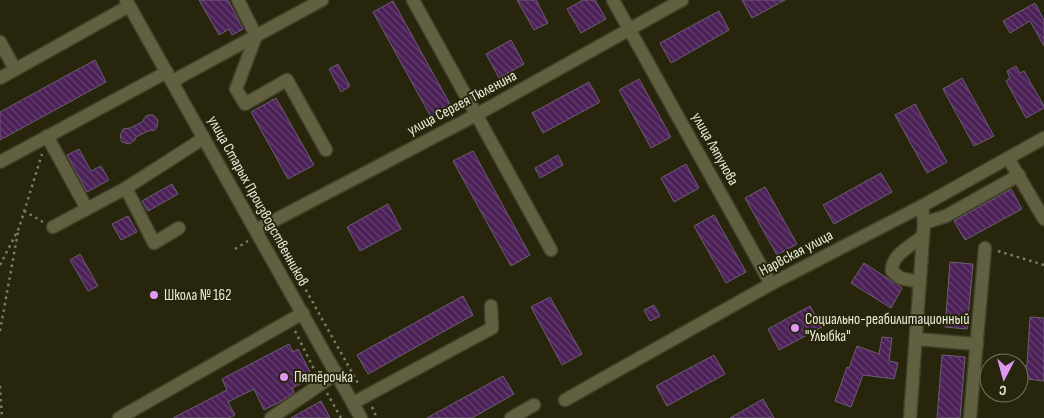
<svg xmlns="http://www.w3.org/2000/svg" width="1044" height="418" viewBox="0 0 1044 418" font-family="'Sofia Sans Condensed',sans-serif">
	<style>
		.building { fill: url(#building-back-hatch); stroke: #6e5d74 }
		.lines { fill: none; stroke-linecap: round; stroke-linejoin: round }
		.minor-casing { stroke: #42412a; stroke-width: 15 }
		.path { stroke: #7b7b66; stroke-width: 2.5; stroke-dasharray: 2.5 4; stroke-linecap: butt }
		.minor { stroke: #616041; stroke-width: 12 }
		.poi-dot { fill: #de98f2; stroke: #27260d; stroke-width: 2 }
		.labels { text-anchor: middle; dominant-baseline: central; stroke-width: 4; stroke-linejoin: round; paint-order: stroke }
		.street-label { font-size: 15px; fill: #eaeada; stroke: #27260d }
		.poi-label { font-size: 15px; fill: #eaeada; stroke: #27260d; text-anchor: start }
	</style>
	<defs>
		<pattern id="building-back-hatch" width="6" height="6" patternUnits="userSpaceOnUse" patternTransform="scale(1.25)"><rect width="6" height="6" fill="#4c2158"/><path d="M-1 5l2 2M0 0l6 6M5-1l2 2" fill="none" stroke="#66416f"/></pattern>
	</defs>
	<rect width="100%" height="100%" fill="#27260d"/>
	<g class="building">
		<path d="M199,0H228L243,29L232,35L229,29L219,35Z"/>
		<path d="M517,0H536L548,23L534,30Z"/>
		<path d="M583,0H595L606,19L581,33L567,9Z"/>
		<path d="M742,0H785L752,18Z"/>
		<path d="M393,1L451,106L431,117L373,12Z"/>
		<path d="M1035,3L1044,20V46L1030,21L1010,33L1003,21Z"/>
		<path d="M719,11L729,30L671,63L660,43Z"/>
		<path d="M511,40L524,64L499,78L486,54Z"/>
		<path d="M95,60L106,82L0,140V112Z"/>
		<path d="M338,64L350,86L341,92L329,69Z"/>
		<path d="M1016,66L1020,73L1024,71L1044,106V108L1026,118L1006,81L1010,78L1007,71Z"/>
		<path d="M962,78L994,136L974,146L943,89Z"/>
		<path d="M639,79L671,137L651,148L619,90Z"/>
		<path d="M589,82L600,102L543,133L532,113Z"/>
		<path d="M276,98L314,165L288,179L251,112Z"/>
		<path d="M915,104L947,162L927,173L895,115Z"/>
		<path d="M149,115H153L158,120L157,127L155,130L148,131L136,137L135,140L129,144L122,142L120,136L123,129L130,128L142,122L146,116Z"/>
		<path d="M79,149L91,171L101,166L109,180L87,192L67,155Z"/>
		<path d="M473,151L530,255L511,266L453,161Z"/>
		<path d="M558,155L563,165L540,178L535,168Z"/>
		<path d="M686,164L699,188L674,202L661,178Z"/>
		<path d="M881,173L892,192L834,224L823,205Z"/>
		<path d="M172,184L178,194L148,211L142,201Z"/>
		<path d="M765,187L797,244L777,255L745,198Z"/>
		<path d="M1011,189L1022,209L965,240L954,221Z"/>
		<path d="M388,204L401,229L360,251L347,227Z"/>
		<path d="M714,215L746,272L726,283L694,226Z"/>
		<path d="M128,216L137,232L121,240L112,224Z"/>
		<path d="M80,254L98,286L88,291L70,260Z"/>
		<path d="M950,262L973,264L967,329L945,327Z"/>
		<path d="M864,263L902,288L891,308L851,283Z"/>
		<path d="M463,296L473,315L368,374L357,355Z"/>
		<path d="M550,297L582,354L562,365L531,307Z"/>
		<path d="M654,305L660,316L650,321L644,310Z"/>
		<path d="M810,306L822,327L779,350L768,329Z"/>
		<path d="M1030,317L1044,318V381L1020,378L1021,365L1027,366Z"/>
		<path d="M882,337L892,338L889,361L898,363L894,379L863,375L851,407L835,401L847,367L849,368L857,346L879,354Z"/>
		<path d="M289,344L293,352L298,349L310,372L305,375L308,380L292,388L294,392L285,399L264,410L254,389L228,402L235,415L229,418H173L227,390L222,379Z"/>
		<path d="M714,355L725,374L667,406L656,386Z"/>
		<path d="M942,355L965,357L960,418H937Z"/>
		<path d="M503,376L514,394L472,418H427Z"/>
		<path d="M763,399L774,418H730Z"/>
		<path d="M321,401L330,418H291Z"/>
	</g>
	<g class="lines">
		<defs>
			<g id="minor">
				<path d="M126,0L361,418"/>
				<path d="M238,0L256,36L236,89L245,104L287,80L326,150"/>
				<path d="M413,0L551,250"/>
				<path d="M613,0L771,284"/>
				<path d="M0,42L15,69"/>
				<path d="M0,78L129,6"/>
				<path d="M173,82L180,77L322,0"/>
				<path d="M47,136L87,209"/>
				<path d="M1008,158L1044,219"/>
				<path d="M0,162L167,72"/>
				<path d="M126,188L154,243L179,228"/>
				<path d="M924,223L946,216L1019,175"/>
				<path d="M53,227L126,188L204,138"/>
				<path d="M256,230L476,115L682,0"/>
				<path d="M920,282L900,278L892,271C891,255 912,245 923,236"/>
				<path d="M916,339L977,344"/>
				<path d="M565,400L771,284L922,206L1044,138"/>
				<path d="M353,403L492,328L491,306"/>
				<path d="M119,418L303,313"/>
				<path d="M271,418L337,373"/>
				<path d="M511,418L534,405"/>
				<path d="M910,418L924,223L922,206"/>
				<path d="M970,418L985,248"/>
			</g>
		</defs>
		<use href="#minor" class="minor-casing"/>
		<g class="path">
			<path d="M244,181L263,213"/>
			<path d="M24,211L43,222"/>
			<path d="M274,233L359,385"/>
			<path d="M235,249L248,241"/>
			<path d="M998,251L1044,265"/>
			<path d="M0,265L19,228L42,154"/>
			<path d="M0,331L18,232"/>
			<path d="M295,331L316,373"/>
			<path d="M0,386L2,418"/>
			<path d="M327,393L341,418"/>
			<path d="M372,407L377,418"/>
		</g>
		<use href="#minor" class="minor"/>
	</g>
	<g class="poi-dot">
		<circle cx="154" cy="295" r="5"/>
		<circle cx="795" cy="328" r="5"/>
		<circle cx="284" cy="377" r="5"/>
	</g>
	<g class="labels">
		<g class="street-label">
			<text transform="translate(462 103) rotate(-28)">улица Сергея Тюленина</text>
			<text transform="translate(715 149) rotate(61)">улица Ляпунова</text>
			<text transform="translate(258 201) rotate(61)">улица Старых Производственников</text>
			<text transform="translate(796 253) rotate(-28)">Нарвская улица</text>
		</g>
		<g class="poi-label">
			<text x="164" y="295">Школа № 162</text>
			<text x="805" y="319">Социально-реабилитационный<tspan x="805" dy="17">"Улыбка"</tspan></text>
			<text x="294" y="377">Пятёрочка</text>
		</g>
	</g>
	<g transform="translate(1004 378) rotate(186)"><circle r="24" fill="#27260d" stroke="#75745f"/>
	<path d="M0-4L9 19L0 12L-9 19Z" fill="#de98f2"/>
	<text y="-8" font-size="14" font-weight="bold" text-anchor="middle" fill="#eaeada">С</text>
	</g>
</svg>
